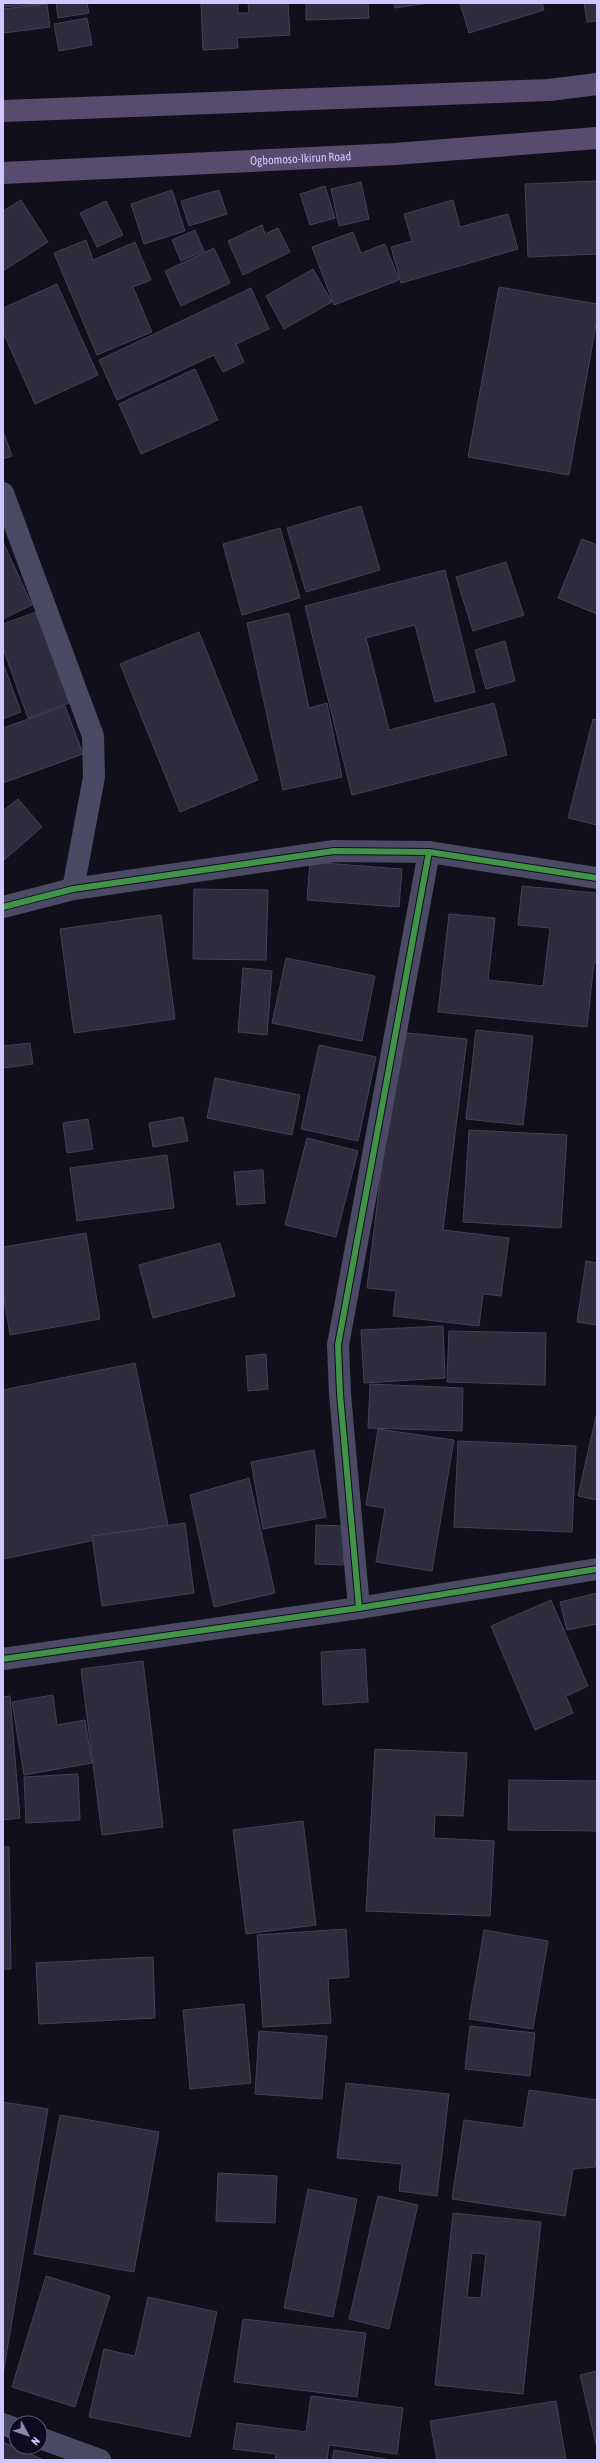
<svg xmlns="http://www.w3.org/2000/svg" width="600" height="2463" viewBox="0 0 600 2463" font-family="'Asap Condensed',sans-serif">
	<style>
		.building { fill: #2f2c3e; stroke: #444059; fill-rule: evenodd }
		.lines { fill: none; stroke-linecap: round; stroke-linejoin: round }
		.minor { stroke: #4a4a64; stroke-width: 22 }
		.major { stroke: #584c6e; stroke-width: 22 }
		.cycleway-casing { stroke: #0e0a1f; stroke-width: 8 }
		.cycleway { stroke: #419447; stroke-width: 6 }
		.labels { text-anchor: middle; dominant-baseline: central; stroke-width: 3; stroke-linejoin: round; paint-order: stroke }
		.street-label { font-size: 12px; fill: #cec8ff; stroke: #0e0a1f }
	</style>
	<rect width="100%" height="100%" fill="#110f1a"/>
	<g class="building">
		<path d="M3,3H41V4L3,7Z"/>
		<path d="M56,3H87L89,13L58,18Z"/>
		<path d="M201,3H238V13H249L248,3H288L290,35L237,38L238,48L203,50Z"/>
		<path d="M306,3H368L369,18L306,20Z"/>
		<path d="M394,3H428L395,8Z"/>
		<path d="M460,3H542L544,10L469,33Z"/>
		<path d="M584,3H597V21L587,22Z"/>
		<path d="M47,4L50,27L3,33V9Z"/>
		<path d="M87,18L92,45L59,51L54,24Z"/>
		<path d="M597,181V254L528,257L525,184Z"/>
		<path d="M361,182L369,219L339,226L331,189Z"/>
		<path d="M325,186L335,218L310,225L300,194Z"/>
		<path d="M172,190L185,231L144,244L131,204Z"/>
		<path d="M219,190L227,214L189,226L181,201Z"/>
		<path d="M21,200L48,242L3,271V211Z"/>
		<path d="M453,200L460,227L508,214L518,249L401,283L391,247L412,241L404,214Z"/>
		<path d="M106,201L123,235L97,247L80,213Z"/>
		<path d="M262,225L265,234L278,228L290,252L243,275L228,241Z"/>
		<path d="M195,230L204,251L181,261L172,240Z"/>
		<path d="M353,232L361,253L385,244L399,280L334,305L312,247Z"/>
		<path d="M86,240L93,260L135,242L151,280L133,287L152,332L97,355L54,253Z"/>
		<path d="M214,248L230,283L181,306L165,271Z"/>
		<path d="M313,269L332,302L284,329L266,296Z"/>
		<path d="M57,284L98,375L35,404L3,332V308Z"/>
		<path d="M499,287L597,304V319L569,475L468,457Z"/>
		<path d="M251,288L269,329L236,344L244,362L223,372L214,355L117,400L99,360Z"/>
		<path d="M195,369L218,420L141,454L119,404Z"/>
		<path d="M3,431L12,456L3,459Z"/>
		<path d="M361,506L380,570L306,592L287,528Z"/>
		<path d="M280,528L300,598L242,615L223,544Z"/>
		<path d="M582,539L597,545V614L558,598Z"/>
		<path d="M3,542L32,605L3,619Z"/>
		<path d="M506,562L524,615L473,631L456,577Z"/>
		<path d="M445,570L475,692L435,702L415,625L366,638L389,730L494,703L507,755L352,795L305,606Z"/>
		<path d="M36,612L69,703L28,718L3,648V624Z"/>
		<path d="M289,613L309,708L327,703L342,777L283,790L247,623Z"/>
		<path d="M199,632L258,780L180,812L120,664Z"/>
		<path d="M505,641L515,681L486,689L475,650Z"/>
		<path d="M3,663L21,712L3,719Z"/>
		<path d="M65,706L83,754L3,783V728Z"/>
		<path d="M593,719L597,720V825L568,818Z"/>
		<path d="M18,799L42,827L4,860L3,811Z"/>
		<path d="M310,862L402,869L399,907L307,900Z"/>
		<path d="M522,886L597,893V963H594L587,1027L438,1012L449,914L495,918L488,980L543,986L550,928L518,925Z"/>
		<path d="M194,889L268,890L266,960L193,959Z"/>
		<path d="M161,915L175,1019L74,1033L60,929Z"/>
		<path d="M286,958L375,976L362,1041L272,1023Z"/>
		<path d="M243,968L272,971L267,1035L238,1032Z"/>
		<path d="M476,1030L533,1036L523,1125L466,1119Z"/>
		<path d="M398,1032L467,1039L443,1230L509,1238L501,1296L483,1294L479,1326L393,1316L396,1291L367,1288Z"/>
		<path d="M30,1043L33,1064L3,1068V1046Z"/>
		<path d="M319,1045L376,1057L358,1141L301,1129Z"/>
		<path d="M215,1078L300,1095L292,1135L207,1118Z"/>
		<path d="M183,1117L188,1141L153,1147L149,1123Z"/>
		<path d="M88,1119L93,1149L67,1153L63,1123Z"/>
		<path d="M469,1130L567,1135L561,1228L463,1222Z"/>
		<path d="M307,1138L358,1151L336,1237L285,1225Z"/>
		<path d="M167,1155L174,1208L77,1221L70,1168Z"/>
		<path d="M263,1170L265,1203L237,1205L234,1172Z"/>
		<path d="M86,1233L100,1319L10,1335L3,1292V1247Z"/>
		<path d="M220,1243L235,1296L153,1318L139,1265Z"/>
		<path d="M586,1261L597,1263V1325L577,1322Z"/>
		<path d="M443,1326L445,1378L364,1383L361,1330Z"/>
		<path d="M449,1331L546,1333L545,1385L447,1382Z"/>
		<path d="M266,1354L268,1389L248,1391L246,1356Z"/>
		<path d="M135,1363L168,1525L3,1559V1390Z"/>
		<path d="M370,1384L463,1388L462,1431L368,1428Z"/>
		<path d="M597,1412V1500L578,1496Z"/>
		<path d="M378,1429L454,1440L432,1571L376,1562L385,1508L366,1505Z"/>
		<path d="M458,1441L576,1446L572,1532L454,1527Z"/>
		<path d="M314,1450L326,1517L263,1529L251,1462Z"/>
		<path d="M249,1478L275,1593L214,1607L190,1495Z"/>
		<path d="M185,1523L194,1593L102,1606L92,1536Z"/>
		<path d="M316,1525L345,1526L343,1565L315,1564Z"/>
		<path d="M597,1593V1624L567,1630L560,1602Z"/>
		<path d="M551,1600L588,1686L566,1696L573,1713L535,1730L491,1626Z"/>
		<path d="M365,1649L368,1702L323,1705L321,1652Z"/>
		<path d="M143,1661L163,1827L102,1835L81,1669Z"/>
		<path d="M53,1695L57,1725L85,1720L92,1763L24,1775L12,1702Z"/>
		<path d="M10,1696L20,1818L3,1820V1697Z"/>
		<path d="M375,1749L467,1753L463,1816L435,1815L434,1838L494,1841L490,1916L366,1911Z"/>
		<path d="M78,1774L80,1820L26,1823L24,1777Z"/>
		<path d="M509,1780L597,1781V1831L508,1830Z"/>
		<path d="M303,1821L316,1925L246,1934L233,1830Z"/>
		<path d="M3,1847H9L11,1969H3Z"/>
		<path d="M346,1929L349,1977L328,1979L331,2023L263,2027L257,1935Z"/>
		<path d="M484,1930L548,1941L533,2029L469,2019Z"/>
		<path d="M153,1957L155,2018L39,2024L36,1963Z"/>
		<path d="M244,2004L251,2083L190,2089L183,2010Z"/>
		<path d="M470,2026L535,2033L530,2076L465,2069Z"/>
		<path d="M259,2031L327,2036L322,2099L255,2094Z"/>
		<path d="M346,2083L449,2094L437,2196L399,2191L402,2164L337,2158Z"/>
		<path d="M529,2090L597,2100V2151L595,2167L573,2169L565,2216L452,2199L464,2120L523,2128Z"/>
		<path d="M3,2102L48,2109L3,2374Z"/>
		<path d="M60,2115L159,2132L134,2272L34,2254Z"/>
		<path d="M218,2173L277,2176L275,2223L216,2221Z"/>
		<path d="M308,2189L357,2199L333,2317L284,2308Z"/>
		<path d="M378,2196L418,2205L389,2329L349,2319Z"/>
		<path d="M453,2213L541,2222L523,2394L435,2385ZM472,2253L486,2254L481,2298L467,2297Z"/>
		<path d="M46,2276L110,2296L75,2407L12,2387Z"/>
		<path d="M148,2297L217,2312L190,2437L89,2417L104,2349L135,2356Z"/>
		<path d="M243,2319L366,2333L357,2397L234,2382Z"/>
		<path d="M597,2371V2448L580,2375Z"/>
		<path d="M311,2396L403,2408L397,2454L329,2445L327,2460H275L276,2454L233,2449L237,2423L306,2432Z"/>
		<path d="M556,2401L566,2460H437L430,2421Z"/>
		<path d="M3,2442L44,2460H3Z"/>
		<path d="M334,2450L391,2460H332Z"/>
	</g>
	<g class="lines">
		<g class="minor">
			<path d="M3,493L93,736L94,777L73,889"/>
			<path d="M3,907L73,889L334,851L429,852L597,878"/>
			<path d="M359,1608L340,1394L338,1345L429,852"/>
			<path d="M3,1659L359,1608L597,1569"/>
			<path d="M3,2424L16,2429"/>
			<path d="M40,2438L100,2460"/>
		</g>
		<g class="major">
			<path d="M3,111L549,90L597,84"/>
			<path id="s1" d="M3,173L395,154L597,138"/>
		</g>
		<defs>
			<g id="cycleway">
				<path d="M3,907L73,889L334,851L429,852L597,878"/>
				<path d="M359,1608L340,1394L338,1345L429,852"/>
				<path d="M3,1659L359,1608L597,1569"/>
			</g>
		</defs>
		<use href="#cycleway" class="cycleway-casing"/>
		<use href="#cycleway" class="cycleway"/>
	</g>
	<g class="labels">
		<g class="street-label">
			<text stroke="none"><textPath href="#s1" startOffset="298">Ogbomoso-Ikirun Road</textPath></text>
		</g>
	</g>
	<rect width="600" height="2463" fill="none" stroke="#cec8ff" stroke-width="8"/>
	<g transform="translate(28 2435) rotate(130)"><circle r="19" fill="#0e0a1f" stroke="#5b5679"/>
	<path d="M0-3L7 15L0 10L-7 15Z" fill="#8c87af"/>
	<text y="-6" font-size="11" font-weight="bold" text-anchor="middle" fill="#cec8ff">N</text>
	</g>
</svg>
